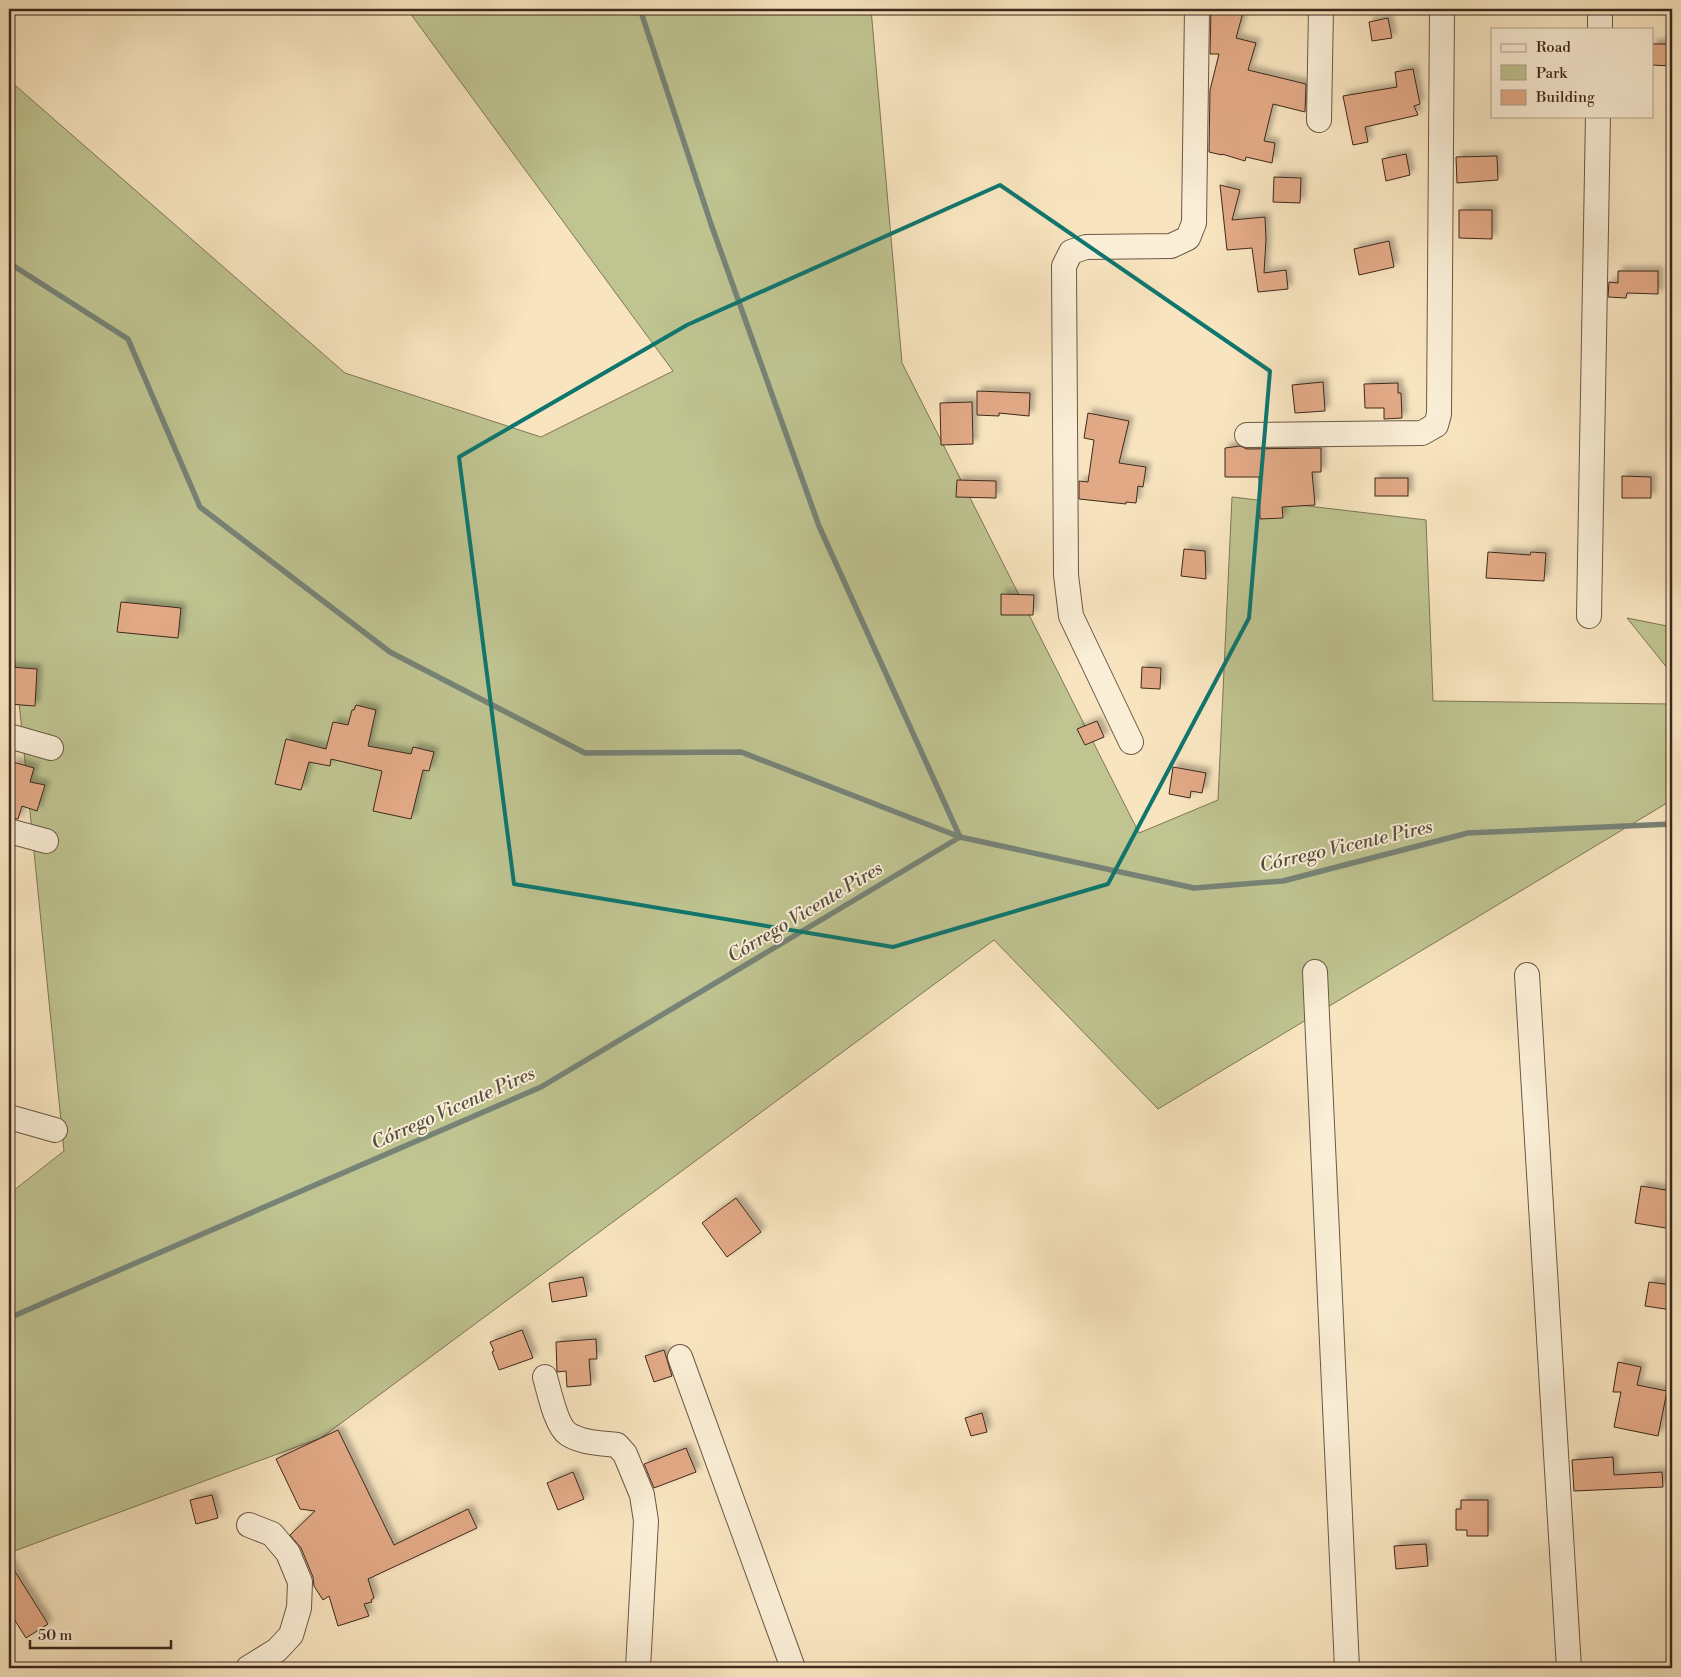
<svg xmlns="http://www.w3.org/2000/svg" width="1681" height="1677" viewBox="0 0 1681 1677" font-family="'Libre Bodoni',serif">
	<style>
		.green { fill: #bfc491; stroke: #7e7656 }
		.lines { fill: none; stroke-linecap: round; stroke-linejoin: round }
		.stream { stroke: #778377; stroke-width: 5.5 }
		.building { fill: #e2a986; stroke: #3e291c; filter: url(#shadow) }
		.minor-casing { stroke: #6c5845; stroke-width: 26 }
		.minor { stroke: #faeed6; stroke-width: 24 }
		.marked { fill: none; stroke: #0f766e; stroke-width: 4; stroke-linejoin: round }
		.labels { text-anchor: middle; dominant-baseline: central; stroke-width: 4; stroke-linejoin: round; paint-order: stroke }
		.water-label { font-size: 19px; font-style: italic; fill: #564e42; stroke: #faeed6 }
	</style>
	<defs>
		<filter id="shadow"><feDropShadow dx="4.5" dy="-4.5" stdDeviation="2.5" flood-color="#0004"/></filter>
	</defs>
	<rect width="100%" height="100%" fill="#f8e5c0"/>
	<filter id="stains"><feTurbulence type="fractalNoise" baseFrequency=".004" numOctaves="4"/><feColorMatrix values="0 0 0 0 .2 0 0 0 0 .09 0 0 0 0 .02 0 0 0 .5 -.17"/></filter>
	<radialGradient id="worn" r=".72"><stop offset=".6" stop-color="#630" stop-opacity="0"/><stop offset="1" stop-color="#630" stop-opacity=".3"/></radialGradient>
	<g class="green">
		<path d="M407,9H871L902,363L1139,833L1218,800L1232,497L1426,520L1433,701L1672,704V805L1667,803L1158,1109L994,940L321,1438L9,1553V1194L64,1151L9,602V80L345,373L541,437L673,371Z"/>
		<path d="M1627,618L1672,627V674Z"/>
	</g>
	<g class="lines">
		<g class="stream">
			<path d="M640,9L711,224L819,526L960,837"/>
			<path d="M9,263L128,339L200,507L390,652L585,753L741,752L960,837"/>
			<path d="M9,1318L541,1087L960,837L1194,888L1283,881L1468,833L1672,824"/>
		</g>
	</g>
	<g class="building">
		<path d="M1211,9H1244L1236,38L1256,43L1248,70L1306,84L1305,112L1273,104L1264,141L1275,143L1272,163L1246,157L1245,161L1222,154V155L1209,152L1210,90L1219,54H1210Z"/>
		<path d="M1388,18L1392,38L1372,41L1369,22Z"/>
		<path d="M1652,44H1672V66L1652,65Z"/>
		<path d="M1413,69L1420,104L1414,106L1418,115L1365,127L1368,142L1353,145L1343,96L1397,87L1395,72Z"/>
		<path d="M1406,154L1410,175L1386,181L1382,159Z"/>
		<path d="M1497,156L1498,180L1457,183L1456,157Z"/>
		<path d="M1274,177L1301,178L1300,203L1273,202Z"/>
		<path d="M1220,185L1240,190L1232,220L1265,217L1266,240L1264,273L1286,270L1288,289L1258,292L1252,248L1227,250Z"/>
		<path d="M1459,210H1492V239L1459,238Z"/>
		<path d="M1389,241L1394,267L1359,275L1354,249Z"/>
		<path d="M1618,271H1658V294L1627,293L1626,298L1608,297L1609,282L1618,283Z"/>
		<path d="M1323,382L1325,411L1295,413L1292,385Z"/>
		<path d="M1398,383V393H1401L1402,418L1384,419V408H1365L1364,384Z"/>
		<path d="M977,391L1030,393L1029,416L999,413V416L977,415Z"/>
		<path d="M972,402L973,444L941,445L940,403Z"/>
		<path d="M1088,413L1129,421L1119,463L1146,467L1143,487L1138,486L1136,503L1126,502V504L1079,499V481L1088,482L1094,440L1084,438Z"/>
		<path d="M1240,446L1247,449L1321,448V472H1312L1315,505L1282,507L1283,518L1260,519L1259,477H1225V448Z"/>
		<path d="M1622,476L1651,477V498H1622Z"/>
		<rect x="1375" y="478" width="33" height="18"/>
		<path d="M957,480L996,481V498L956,497Z"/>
		<path d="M1184,549L1205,551L1206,579L1181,576Z"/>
		<path d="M1488,552L1530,555L1531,552L1546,553L1544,581L1486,578Z"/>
		<path d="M1001,594L1034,595L1033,615H1001Z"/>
		<path d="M121,602L181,608L178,638L117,632Z"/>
		<path d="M9,667L37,669L35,706L9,704Z"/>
		<path d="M1142,667L1161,668L1160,689L1141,688Z"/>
		<path d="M356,705L376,710L368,746L411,754L413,747L434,752L429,771L423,770L411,819L373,811L382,771L331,759L330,766L309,762L301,790L275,784L286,739L326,749L333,722L348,725L352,710H354Z"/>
		<path d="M1097,721L1104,737L1085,745L1077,729Z"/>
		<path d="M13,762L34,768L30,782L45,785L37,811L22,806L18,819L9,818V775Z"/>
		<path d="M1173,767L1206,773L1202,793L1191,791L1190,798L1169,794Z"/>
		<path d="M1641,1186L1672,1191V1229L1635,1223Z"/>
		<path d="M736,1198L761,1232L727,1257L702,1223Z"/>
		<path d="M583,1277L587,1296L552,1302L549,1283Z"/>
		<path d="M1649,1282L1672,1285V1310L1645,1306Z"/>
		<path d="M522,1330L533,1358L499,1370L492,1352L494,1351L490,1342Z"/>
		<path d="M596,1339L597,1359H589L591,1385L567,1387L566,1371L557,1372L556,1342Z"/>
		<path d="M664,1350L672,1376L654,1382L645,1356Z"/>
		<path d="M1618,1362L1641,1367L1637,1385L1667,1391L1658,1436L1614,1427L1621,1392H1613Z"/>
		<path d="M982,1413L987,1432L971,1436L965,1418Z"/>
		<path d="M338,1430L394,1545L468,1509L477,1528L368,1579L374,1598L371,1600L372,1602L364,1604L369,1616L338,1626L329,1596L323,1600L314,1586L313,1577L301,1548L290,1535L315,1511L300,1509L276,1459Z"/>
		<path d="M686,1448L696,1472L654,1488L644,1464Z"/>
		<path d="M1613,1457L1614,1475L1662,1472L1663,1487L1574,1491L1572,1460Z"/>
		<path d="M573,1472L584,1499L558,1510L547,1483Z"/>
		<path d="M212,1495L218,1518L196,1524L190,1500Z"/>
		<path d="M1461,1500H1488V1536H1467V1530H1456V1509H1461Z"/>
		<path d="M1426,1544L1428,1566L1396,1569L1394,1546Z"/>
		<path d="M9,1562L48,1624L26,1638L9,1611Z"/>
	</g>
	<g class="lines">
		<defs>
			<g id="minor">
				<path d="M1600,29V9"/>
				<path d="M1319,120L1321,9"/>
				<path d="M1247,435L1422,433L1436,425L1439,414L1442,9"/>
				<path d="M1589,616L1598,116"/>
				<path d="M9,736L51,748"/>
				<path d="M1131,742L1071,616L1066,575L1064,266L1071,252L1086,247L1171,246L1188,238L1194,223L1197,9"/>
				<path d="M9,831L46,841"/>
				<path d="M1315,972L1347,1668"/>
				<path d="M1527,975L1569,1668"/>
				<path d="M9,1117L55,1130"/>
				<path d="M680,1357L793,1668"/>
				<path d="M545,1377C549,1391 556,1426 568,1434C582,1443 601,1443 617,1445L625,1454L642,1495L646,1521L638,1668"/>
				<path d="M248,1668L277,1650L291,1635L299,1608L300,1582L288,1553L272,1534L249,1525"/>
			</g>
		</defs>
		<use href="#minor" class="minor-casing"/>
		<use href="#minor" class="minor"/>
	</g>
	<path class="marked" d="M1000,185L1270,371L1249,618L1108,884L893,947L514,884L459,457L687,325Z"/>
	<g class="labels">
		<g class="water-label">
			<text transform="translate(1346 846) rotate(-13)">Córrego Vicente Pires</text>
			<text transform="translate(805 912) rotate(-31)">Córrego Vicente Pires</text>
			<text transform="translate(453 1108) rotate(-24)">Córrego Vicente Pires</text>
		</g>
	</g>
	<rect width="1681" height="1677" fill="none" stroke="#f8e5c0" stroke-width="30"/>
	<rect x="10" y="10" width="1661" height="1657" fill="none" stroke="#3e291c" stroke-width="2.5"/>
	<rect x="15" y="15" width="1651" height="1647" fill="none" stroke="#3e291c"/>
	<rect x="1491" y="28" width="162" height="90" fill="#faeed6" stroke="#af9f8c"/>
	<rect x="1501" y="44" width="25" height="8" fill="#faeed6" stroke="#af9f8c"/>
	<text x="1536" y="52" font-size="15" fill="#3e291c">Road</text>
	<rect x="1501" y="65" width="25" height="15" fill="#bfc491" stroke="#af9f8c"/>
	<text x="1536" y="78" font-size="15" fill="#3e291c">Park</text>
	<rect x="1501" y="90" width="25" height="15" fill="#e2a986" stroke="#af9f8c"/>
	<text x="1536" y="102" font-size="15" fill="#3e291c">Building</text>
	<path d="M30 1640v8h141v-8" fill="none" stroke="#3e291c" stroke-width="2.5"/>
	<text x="38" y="1640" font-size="15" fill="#3e291c" stroke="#faeed6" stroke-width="4" paint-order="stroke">50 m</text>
	<rect width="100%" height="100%" filter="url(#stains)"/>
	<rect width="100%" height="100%" fill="url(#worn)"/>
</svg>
